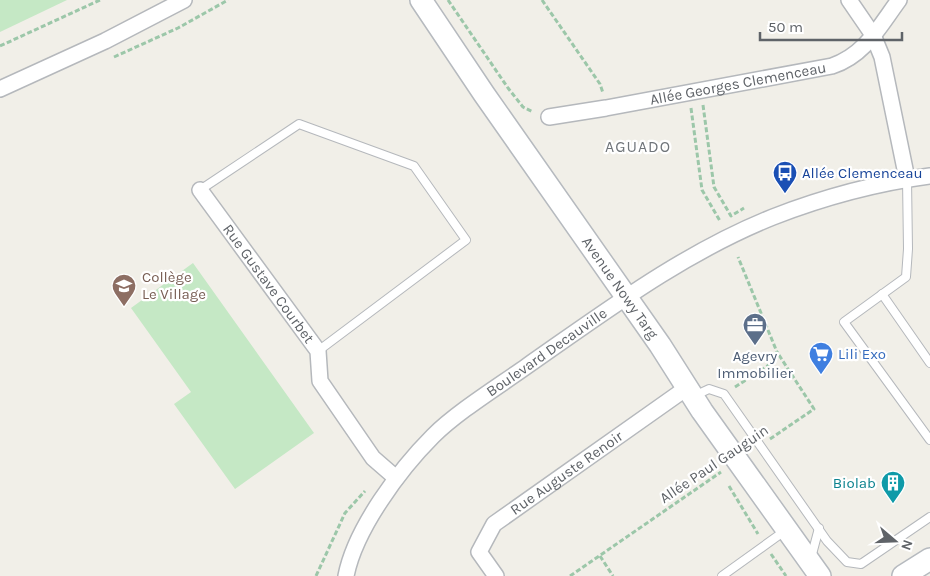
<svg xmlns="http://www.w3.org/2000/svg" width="930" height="576" viewBox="0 0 930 576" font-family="Karla,sans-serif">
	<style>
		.green { fill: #c5e8c5 }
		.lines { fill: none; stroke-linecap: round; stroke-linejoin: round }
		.lane-casing { stroke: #b5b8bc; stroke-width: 10 }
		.street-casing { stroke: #b5b8bc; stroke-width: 18 }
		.secondary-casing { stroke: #b6babf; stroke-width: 24 }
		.path { stroke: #9cc7a9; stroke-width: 3; stroke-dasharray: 5 2.5; stroke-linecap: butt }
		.lane { stroke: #fff; stroke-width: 8 }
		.street { stroke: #fff; stroke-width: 15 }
		.secondary { stroke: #fff; stroke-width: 21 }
		.labels { text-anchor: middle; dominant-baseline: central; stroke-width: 4.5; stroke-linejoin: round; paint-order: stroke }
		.street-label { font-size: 15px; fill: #5f6368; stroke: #fff }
		.transit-label { font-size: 15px; fill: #164399; stroke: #fff; text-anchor: start }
		.education-label { font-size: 15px; fill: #785e54; stroke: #fff; text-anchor: start }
		.shop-label { font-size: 15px; fill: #366cbe; stroke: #fff; text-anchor: start }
		.service-label { font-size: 15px; fill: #4e5e75; stroke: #fff }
		.culture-label { font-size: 15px; fill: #0d838f; stroke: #fff; text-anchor: end }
		.neighbourhood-label { font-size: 16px; letter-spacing: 1px; fill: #70757a; stroke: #fff }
	</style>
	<rect width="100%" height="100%" fill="#f1efe8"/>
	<g class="green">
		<path d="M0,0H67L0,32Z"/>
		<path d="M193,263L314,433L235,489L174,404L191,392L131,308Z"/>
	</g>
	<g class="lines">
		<defs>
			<g id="lane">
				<path d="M907,179L908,249L906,277L844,322L930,440"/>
				<path d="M200,190L299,124L414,166L466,240L318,351"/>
				<path d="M882,294L930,363"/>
				<path d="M694,396L709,389L724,394L827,541L847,562L861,564L930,517"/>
				<path d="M811,558L819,528"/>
				<path d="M722,576L786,530"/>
			</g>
			<g id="street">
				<path d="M849,0L873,35L882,57L907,179"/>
				<path d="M0,89L105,41L184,0"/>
				<path id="s1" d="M549,117L606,108L832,66C865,55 879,27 899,0"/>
				<path id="s2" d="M200,190L318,351L320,381L373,458L396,478"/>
				<path id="s3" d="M346,576C355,529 400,469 433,436C457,412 499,386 527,366C606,311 683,253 773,217C822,198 877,183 930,176"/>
				<path id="s4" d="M496,576L479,552L494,524L688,387"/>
			</g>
			<g id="secondary">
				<path id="s5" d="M421,0L484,94L660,345L702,411L820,576"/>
				<path d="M903,576L930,559"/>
			</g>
		</defs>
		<use href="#lane" class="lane-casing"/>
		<use href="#street" class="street-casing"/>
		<use href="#secondary" class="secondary-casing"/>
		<g class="path">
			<path d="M448,0L508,88L523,107L533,112"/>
			<path d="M542,0L600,84L603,93"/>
			<path d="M0,46L100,0"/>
			<path d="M114,57L178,28L228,0"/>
			<path d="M703,105L714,187L731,216L744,208"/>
			<path d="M691,108L702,190L720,221"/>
			<path d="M735,387L772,363L777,352L738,257"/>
			<path d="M770,439L814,409L777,352"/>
			<path d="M729,486L758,534"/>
			<path d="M771,554L786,576"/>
			<path d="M600,556L613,576"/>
			<path d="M316,576L345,513L365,491"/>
			<path d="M570,576L721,472"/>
		</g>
		<use href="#lane" class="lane"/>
		<use href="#street" class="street"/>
		<use href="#secondary" class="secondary"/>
	</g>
	<defs>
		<symbol id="bus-pin" viewBox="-11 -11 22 30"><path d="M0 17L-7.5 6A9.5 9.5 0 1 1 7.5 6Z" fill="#1a4fb4" stroke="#fff"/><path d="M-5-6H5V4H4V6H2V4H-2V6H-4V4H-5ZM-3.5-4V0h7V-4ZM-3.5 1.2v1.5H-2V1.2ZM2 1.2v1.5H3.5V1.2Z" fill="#fff"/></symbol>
		<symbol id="school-pin" viewBox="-11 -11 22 30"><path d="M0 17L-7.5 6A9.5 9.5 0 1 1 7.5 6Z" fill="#8d6e63" stroke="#fff"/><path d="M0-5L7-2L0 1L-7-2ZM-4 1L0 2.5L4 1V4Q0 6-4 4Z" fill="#fff"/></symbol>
		<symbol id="office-pin" viewBox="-11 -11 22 30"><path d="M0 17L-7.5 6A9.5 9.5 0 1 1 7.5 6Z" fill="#5c6f8a" stroke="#fff"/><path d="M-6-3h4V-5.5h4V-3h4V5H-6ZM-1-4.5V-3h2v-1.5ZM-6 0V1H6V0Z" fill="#fff"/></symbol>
		<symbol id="supermarket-pin" viewBox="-11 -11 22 30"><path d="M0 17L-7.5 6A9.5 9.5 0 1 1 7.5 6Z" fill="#3f7fe0" stroke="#fff"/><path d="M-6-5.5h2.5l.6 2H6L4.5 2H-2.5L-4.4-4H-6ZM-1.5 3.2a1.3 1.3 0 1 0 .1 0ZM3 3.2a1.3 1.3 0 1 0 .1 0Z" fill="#fff"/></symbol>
		<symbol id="building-pin" viewBox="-11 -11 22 30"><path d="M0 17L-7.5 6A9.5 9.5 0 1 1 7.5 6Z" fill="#0f9aa8" stroke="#fff"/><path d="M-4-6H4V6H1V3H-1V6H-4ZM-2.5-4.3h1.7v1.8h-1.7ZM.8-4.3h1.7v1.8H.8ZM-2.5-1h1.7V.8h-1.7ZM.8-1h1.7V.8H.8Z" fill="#fff"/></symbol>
	</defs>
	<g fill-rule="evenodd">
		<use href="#bus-pin" x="771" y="159" width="28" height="38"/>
		<use href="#school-pin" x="110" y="272" width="28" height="38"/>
		<use href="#office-pin" x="741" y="311" width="28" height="38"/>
		<use href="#supermarket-pin" x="807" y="340" width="28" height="38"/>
		<use href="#building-pin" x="879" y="469" width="28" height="38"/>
	</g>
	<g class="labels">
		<g class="street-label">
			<text stroke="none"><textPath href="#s1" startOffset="192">Allée Georges Clemenceau</textPath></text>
			<text stroke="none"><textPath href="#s2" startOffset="116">Rue Gustave Courbet</textPath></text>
			<text stroke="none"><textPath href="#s5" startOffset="350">Avenue Nowy Targ</textPath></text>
			<text stroke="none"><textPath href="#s3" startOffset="308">Boulevard Decauville</textPath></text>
			<text transform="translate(714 464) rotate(-34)">Allée Paul Gauguin</text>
			<text stroke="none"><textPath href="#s4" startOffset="150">Rue Auguste Renoir</textPath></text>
		</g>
		<g class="transit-label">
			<text x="802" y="173">Allée Clemenceau</text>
		</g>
		<g class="education-label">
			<text x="142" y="277">Collège<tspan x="142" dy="17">Le Village</tspan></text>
		</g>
		<g class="shop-label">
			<text x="838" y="354">Lili Exo</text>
		</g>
		<g class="service-label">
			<text x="755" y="356">Agevry<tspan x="755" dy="17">Immobilier</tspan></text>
		</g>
		<g class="culture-label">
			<text x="876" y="483">Biolab</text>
		</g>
		<g class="neighbourhood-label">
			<text x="638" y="146">AGUADO</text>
		</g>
	</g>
	<g transform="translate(895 541) rotate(109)" stroke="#ffffff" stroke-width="4" paint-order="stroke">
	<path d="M0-4L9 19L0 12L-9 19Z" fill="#5f6368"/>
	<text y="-8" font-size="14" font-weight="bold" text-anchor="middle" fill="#5f6368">N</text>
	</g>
	<path d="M760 32v8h142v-8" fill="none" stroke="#5f6368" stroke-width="2.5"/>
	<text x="768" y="32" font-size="15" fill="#5f6368" stroke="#ffffff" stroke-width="4" paint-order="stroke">50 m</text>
</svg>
